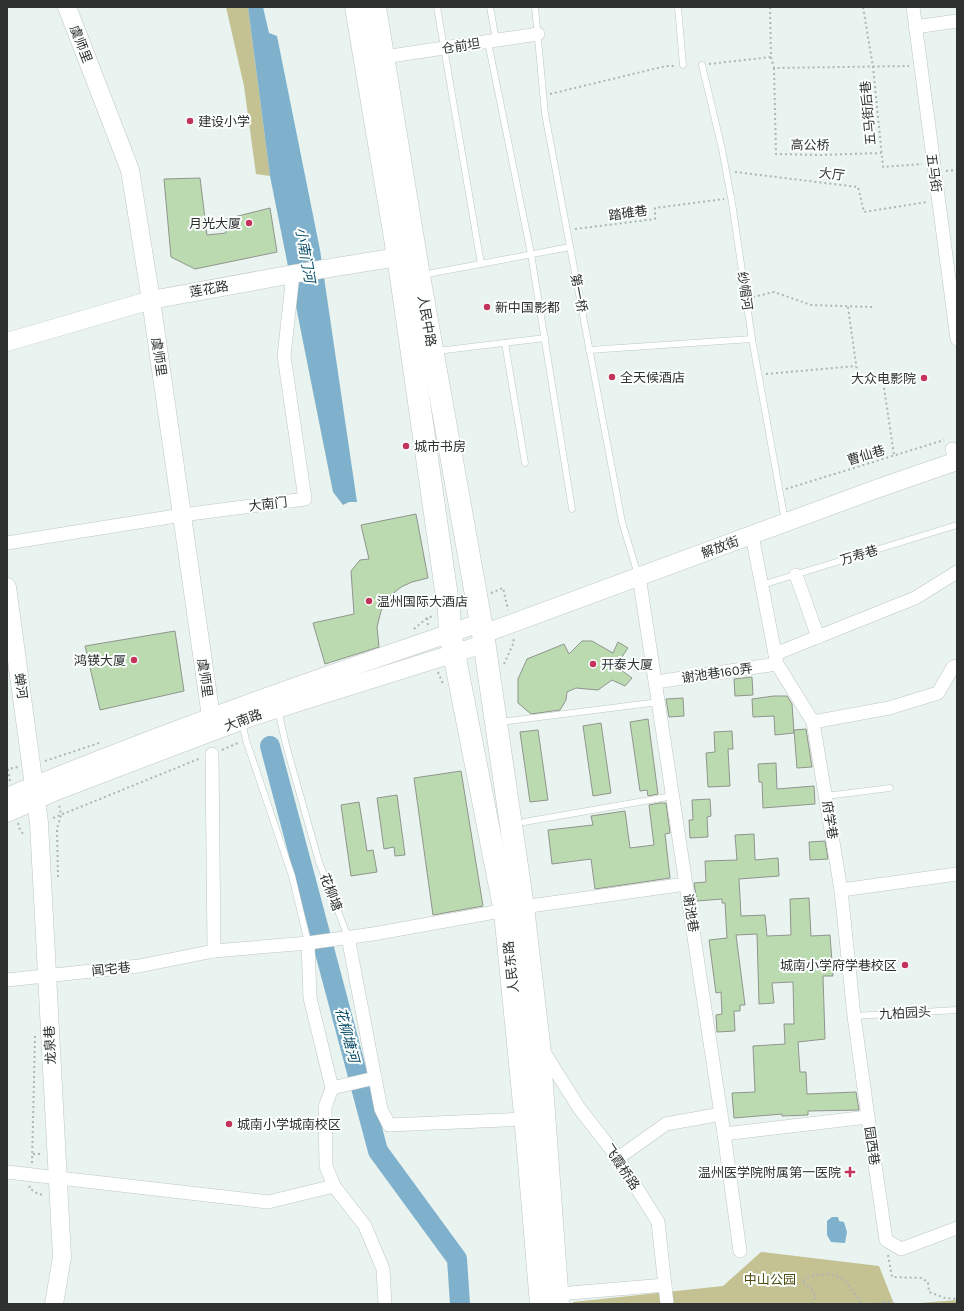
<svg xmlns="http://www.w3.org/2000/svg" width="964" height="1311" viewBox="0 0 964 1311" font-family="Karla,'Noto Sans SC',sans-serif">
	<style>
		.green { fill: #c4c193 }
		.water { fill: #7fb0cc }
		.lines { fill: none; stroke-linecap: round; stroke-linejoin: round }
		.river { stroke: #7fb0cc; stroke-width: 20 }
		.building { fill: #bbdab0; stroke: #90958e }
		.lane-casing { stroke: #bec7c4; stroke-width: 7 }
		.street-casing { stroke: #bec7c4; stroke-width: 14 }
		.secondary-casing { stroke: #bec7c4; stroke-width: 19 }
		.highway-casing { stroke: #bec7c4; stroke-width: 23 }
		.path { stroke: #aeb6b3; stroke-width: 2; stroke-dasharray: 2 3; stroke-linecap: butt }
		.lane { stroke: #fff; stroke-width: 6 }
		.street { stroke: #fff; stroke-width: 13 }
		.secondary { stroke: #fff; stroke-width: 18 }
		.highway { stroke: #fff; stroke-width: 22 }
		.poi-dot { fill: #c3345c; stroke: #fbfffd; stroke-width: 1.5 }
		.labels { text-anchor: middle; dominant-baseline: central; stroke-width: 4; stroke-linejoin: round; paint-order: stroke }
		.street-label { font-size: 13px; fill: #2e3130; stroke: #fbfffd }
		.poi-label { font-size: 13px; fill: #2e3130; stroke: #fbfffd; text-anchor: start }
		.park-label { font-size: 13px; fill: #504c11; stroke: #fbfffd }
		.water-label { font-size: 14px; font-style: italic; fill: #0b4c68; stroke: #fbfffd }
	</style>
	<rect width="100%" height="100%" fill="#e9f3ef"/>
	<g class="green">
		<path d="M226,7H248L270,176L256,174L244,86Z"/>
		<path d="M761,1252L879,1266L894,1304H574L573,1302L723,1286Z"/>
		<path d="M957,1300V1304H908Z"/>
	</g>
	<g class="water">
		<path d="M248,7H263L269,33L277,36L320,250L357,502H349L343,505L333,492L270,176Z"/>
		<path d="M832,1217H838L839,1221L844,1222L847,1232L845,1243L831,1242L827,1235V1221Z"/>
	</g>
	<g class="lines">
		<path class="river" d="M270,746L378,1151L457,1259L460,1304"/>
	</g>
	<g class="building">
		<path d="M200,178L207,235L226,233V219L270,208L277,252L195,269L171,257L164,179Z"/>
		<path d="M416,514L428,578L412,582L401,587L389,597L381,611L377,627L379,647L325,664L313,623L354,614L351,571L360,560L369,559L361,525Z"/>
		<path d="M175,631L184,691L100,710L85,646Z"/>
		<path d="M582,641H592L613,653L618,642L628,648L619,661L621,670L632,678L625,686L612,680L598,690L576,688L567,692L566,700L560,710L531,714L518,703V679L527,659L564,644L569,654Z"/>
		<path d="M752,677L753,695L735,696L734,679Z"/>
		<path d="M774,696H787L792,704L794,733L775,735L774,716L753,717L752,699Z"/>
		<path d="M683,698L684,716L669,717L666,699Z"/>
		<path d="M648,719L658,794L648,796L647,790L640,791L630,722Z"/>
		<path d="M601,723L611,793L593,796L583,726Z"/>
		<path d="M806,729L812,767L797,768L794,730Z"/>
		<path d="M538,730L548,800L530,802L520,732Z"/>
		<path d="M732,731L733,749H728L730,786L708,787L706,753L715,752L714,732Z"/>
		<path d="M776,763L777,789L814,786L815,804L763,808L762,782H759L758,764Z"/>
		<path d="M461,771L483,906L433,915L414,778Z"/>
		<path d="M397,795L405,855L395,856L394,847L384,849L377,798Z"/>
		<path d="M710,799L711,816L707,817L708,837L690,838L689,820H693L692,800Z"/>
		<path d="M359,802L367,851L373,850L377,872L351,876L341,805Z"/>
		<path d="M660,803H666L670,833L665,834L670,878L595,889L591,859L552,864L548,830L593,825L591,816L625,811L630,848L654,845L649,805Z"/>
		<path d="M754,834L755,860L778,858L779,876L739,879L741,916L765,915L767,936L791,935L790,899L809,898L811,936L830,935L833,976H823L825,1039L798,1042L800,1072H806L807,1094L856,1092L859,1110L808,1111V1115L782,1116V1114L734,1118L732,1093L755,1092L753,1046L785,1044L784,1024H794L793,982L772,983L774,1003L759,1004L757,934L736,935L745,1005H740V1011H734L735,1031L717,1032L716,1015L722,1014L721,992L716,993L709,940L727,938L725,903H722V899L697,901L694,883L706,882L705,861L737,860L735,835Z"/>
		<path d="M825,841L828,859L810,860L809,842Z"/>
	</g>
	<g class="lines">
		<defs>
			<g id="lane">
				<path d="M437,7L481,264"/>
				<path d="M490,7L496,40"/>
				<path d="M535,7L545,114L622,522L638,575"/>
				<path d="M678,7L683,65"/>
				<path d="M488,42L531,254L572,509"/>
				<path d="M702,65L722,149L731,198V196L752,339L785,521"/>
				<path d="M422,275L570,247"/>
				<path d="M505,343L525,463"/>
				<path d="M589,350L752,339"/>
				<path d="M437,351L545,338"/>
				<path d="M762,585L957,525"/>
				<path d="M278,710L286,745L319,862L348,937"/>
				<path d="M508,721L659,702"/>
				<path d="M242,722L246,740L292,876L308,943"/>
				<path d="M826,796L890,788"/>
				<path d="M524,822L673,796"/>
				<path d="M854,1016L957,1010"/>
			</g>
			<g id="street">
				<path d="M913,7L957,339"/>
				<path d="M915,27L957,21"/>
				<path d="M384,57L538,34"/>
				<path d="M952,449L957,463"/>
				<path d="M752,535L777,664L813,722L841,890L854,1016L868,1117"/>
				<path d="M7,543L182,515L305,499L284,356L293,274"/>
				<path d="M796,575L818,637"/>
				<path d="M639,576L724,1134L740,1251"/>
				<path d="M775,654L915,598L957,572"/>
				<path d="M656,682L777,664"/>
				<path d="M813,722L889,708L938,693L953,667L957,666"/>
				<path d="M212,754L214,951"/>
				<path d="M841,890L957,874"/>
				<path d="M308,943L310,998L332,1088L325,1107L326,1166L334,1186L365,1226L383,1269L385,1304"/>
				<path d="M7,980L139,966L214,951L308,943L373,934L523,907L686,884"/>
				<path d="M542,1049L579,1108L618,1158L658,1222L667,1304"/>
				<path d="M375,1078L381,1109L389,1125L526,1119"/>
				<path d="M332,1088L375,1078L348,937"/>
				<path d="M724,1134L868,1117L886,1240L901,1249L957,1228"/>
				<path d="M618,1158L666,1124L721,1114"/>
				<path d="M7,1172L268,1202L334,1186"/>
				<path d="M558,1294L665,1285"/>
			</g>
			<g id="secondary">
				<path d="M67,7L130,170L151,300L211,717"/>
				<path d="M7,342L151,300L293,274L410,255"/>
				<path d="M7,587L39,823L62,1257L54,1304"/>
				<path d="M483,634L879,488L957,461"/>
				<path d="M7,797C162,732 321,677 480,623"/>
				<path d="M7,813L56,791L248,718L484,644"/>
			</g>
			<g id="highway">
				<path d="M356,7L398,256L449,611L450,633L505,912L525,1114L541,1304"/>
				<path d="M375,7L419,276L483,634L523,907L539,1044L558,1304"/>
			</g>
		</defs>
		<use href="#lane" class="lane-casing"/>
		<use href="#street" class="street-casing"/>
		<use href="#secondary" class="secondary-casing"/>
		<use href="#highway" class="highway-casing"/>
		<g class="path">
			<path d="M770,7L771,57L774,68L909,66"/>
			<path d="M863,7L873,67L883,167L922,164"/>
			<path d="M709,64L771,57"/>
			<path d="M774,68L776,154L820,155L881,153"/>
			<path d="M550,94L666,66H675"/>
			<path d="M946,171L957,170"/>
			<path d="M735,172L858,187L864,212L927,202"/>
			<path d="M575,229L655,219V208L724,199"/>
			<path d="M753,297L774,292L811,305L873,307"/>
			<path d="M848,307L858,378L882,374L894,455"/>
			<path d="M766,374L856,366"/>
			<path d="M786,489L944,440"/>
			<path d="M491,593L503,588L508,610"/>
			<path d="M428,625L427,618L433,616"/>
			<path d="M414,629L427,618"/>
			<path d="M504,664L514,642L513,638"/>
			<path d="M438,672L443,684"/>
			<path d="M222,750L238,743"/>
			<path d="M45,761L102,742"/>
			<path d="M10,781L8,769L18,767"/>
			<path d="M53,818L201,758"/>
			<path d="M18,823L20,830L25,836"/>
			<path d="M58,877L57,829L61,815L59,804"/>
			<path d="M33,1154H43"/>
			<path d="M32,1163L35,1036"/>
			<path d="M30,1186L29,1188L38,1194L44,1195"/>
			<path d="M888,1255L892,1277L921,1278L928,1282L929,1292L945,1298L957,1299"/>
			<path d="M812,1304L815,1298L813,1290L802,1282C810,1274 831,1271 841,1278C848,1282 855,1295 861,1302L865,1304"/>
			<path d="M878,1304L887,1301L894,1304"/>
		</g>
		<use href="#lane" class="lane"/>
		<use href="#street" class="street"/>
		<use href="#secondary" class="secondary"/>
		<use href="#highway" class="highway"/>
	</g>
	<g class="poi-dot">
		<circle cx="190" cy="121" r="4"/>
		<circle cx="249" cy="223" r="4"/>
		<circle cx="487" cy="307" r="4"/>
		<circle cx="612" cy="377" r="4"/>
		<circle cx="924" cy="378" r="4"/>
		<circle cx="406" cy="446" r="4"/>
		<circle cx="369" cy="601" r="4"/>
		<circle cx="134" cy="660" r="4"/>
		<circle cx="593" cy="664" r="4"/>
		<circle cx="905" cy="965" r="4"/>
		<circle cx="229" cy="1124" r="4"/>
		<path d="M848 1166h4v4h4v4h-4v4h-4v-4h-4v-4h4z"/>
	</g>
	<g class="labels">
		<g class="street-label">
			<text transform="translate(81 44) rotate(69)">虞师里</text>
			<text transform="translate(461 46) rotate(-9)">仓前坦</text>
			<text transform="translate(868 113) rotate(-95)">五马街后巷</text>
			<text transform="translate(810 145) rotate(1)">高公桥</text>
			<text transform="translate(934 173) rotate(82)">五马街</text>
			<text transform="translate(832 174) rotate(7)">大厅</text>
			<text transform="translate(628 213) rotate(-8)">踏碓巷</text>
			<text transform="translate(209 289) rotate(-10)">莲花路</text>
			<text transform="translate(745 291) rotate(82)">纱帽河</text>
			<text transform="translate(579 293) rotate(79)">第一桥</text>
			<text transform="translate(427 321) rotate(80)">人民中路</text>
			<text transform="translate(159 357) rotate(82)">虞师里</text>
			<text transform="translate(866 455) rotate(-17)">曹仙巷</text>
			<text transform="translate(268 504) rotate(-7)">大南门</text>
			<text transform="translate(720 547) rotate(-20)">解放街</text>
			<text transform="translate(859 555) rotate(-17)">万寿巷</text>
			<text transform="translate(717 673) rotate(-8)">谢池巷160弄</text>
			<text transform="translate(205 678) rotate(82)">虞师里</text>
			<text transform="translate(21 686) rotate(82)">蝉河</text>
			<text transform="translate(243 720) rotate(-20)">大南路</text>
			<text transform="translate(830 820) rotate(81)">府学巷</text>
			<text transform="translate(331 892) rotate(69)">花柳塘</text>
			<text transform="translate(691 913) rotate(81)">谢池巷</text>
			<text transform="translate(511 967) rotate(-96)">人民东路</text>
			<text transform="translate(111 969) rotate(-6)">闻宅巷</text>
			<text transform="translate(905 1013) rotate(-3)">九柏园头</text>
			<text transform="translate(50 1045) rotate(-93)">龙泉巷</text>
			<text transform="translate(872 1146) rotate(82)">园西巷</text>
			<text transform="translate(622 1167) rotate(56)">飞霞桥路</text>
		</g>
		<g class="poi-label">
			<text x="198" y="121">建设小学</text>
			<text x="241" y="223" text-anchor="end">月光大厦</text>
			<text x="495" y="307">新中国影都</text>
			<text x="620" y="377">全天候酒店</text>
			<text x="916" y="378" text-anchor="end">大众电影院</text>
			<text x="414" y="446">城市书房</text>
			<text x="377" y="601">温州国际大酒店</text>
			<text x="126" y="660" text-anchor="end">鸿锳大厦</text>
			<text x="601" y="664">开泰大厦</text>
			<text x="897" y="965" text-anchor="end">城南小学府学巷校区</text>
			<text x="237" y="1124">城南小学城南校区</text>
			<text x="841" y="1172" text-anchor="end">温州医学院附属第一医院</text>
		</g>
		<g class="park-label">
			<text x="770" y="1279">中山公园</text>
		</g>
		<g class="water-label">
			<text transform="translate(305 255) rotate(80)">小南门河</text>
			<text transform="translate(347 1035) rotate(75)">花柳塘河</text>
		</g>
	</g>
	<rect width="964" height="1311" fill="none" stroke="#2e3130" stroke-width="16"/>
</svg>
